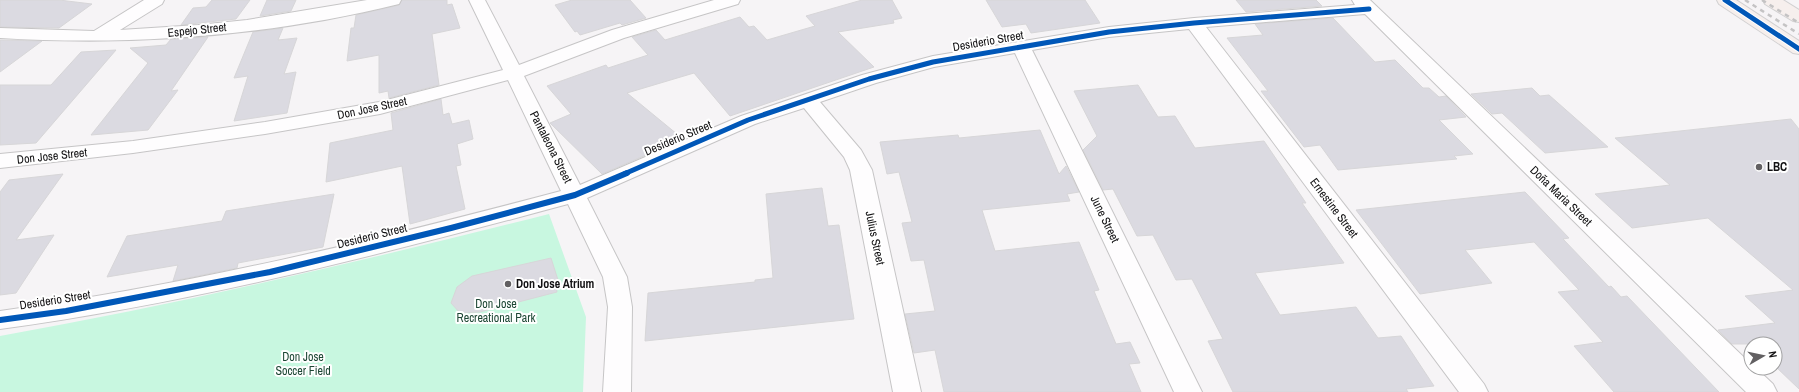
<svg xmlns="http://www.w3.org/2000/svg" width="1799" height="392" viewBox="0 0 1799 392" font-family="'Archivo Narrow',sans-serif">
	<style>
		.green { fill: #c8f7e0 }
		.building { fill: #dbdae1; stroke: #d7d6d8 }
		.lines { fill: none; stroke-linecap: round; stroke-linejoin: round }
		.minor-casing { stroke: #c6c5c6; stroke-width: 2 }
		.primary-casing { stroke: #d1d0d1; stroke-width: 2 }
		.minor { fill: #fefdfe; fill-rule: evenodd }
		.primary { fill: #f6efed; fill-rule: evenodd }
		.rail { stroke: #c4c3c4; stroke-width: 2.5; stroke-dasharray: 4.5 4.5; stroke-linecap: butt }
		.cycleway-far1-casing { stroke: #fff; stroke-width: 7 }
		.cycleway-casing { stroke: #fff; stroke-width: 9 }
		.cycleway-far1 { stroke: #0057b8; stroke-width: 5 }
		.cycleway { stroke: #0057b8; stroke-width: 6 }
		.poi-dot { fill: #626062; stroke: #fff; stroke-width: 1.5 }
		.labels { text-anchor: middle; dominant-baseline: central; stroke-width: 4; stroke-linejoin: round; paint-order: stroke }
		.street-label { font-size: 12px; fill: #121113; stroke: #fff }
		.poi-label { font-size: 12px; font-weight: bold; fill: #121113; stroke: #fff; text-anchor: start }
		.park-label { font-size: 12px; fill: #1d4734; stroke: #fff }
	</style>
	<rect width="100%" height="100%" fill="#f6f4f6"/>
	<path class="green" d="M549,214L586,317L583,392H0V336C185,303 367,260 549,214Z"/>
	<g class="building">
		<path d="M0,0H59L92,4L59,28L0,27Z"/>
		<path d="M212,0H250L236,19L181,25L193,8L206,7Z"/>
		<path d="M267,0H296L291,11L260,16Z"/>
		<path d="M402,0H447V5L452,4L460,28L432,34L439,85L389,98L388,91L379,93V55L347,61L351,28H354L356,15L399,5Z"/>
		<path d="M572,0H630L646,18L622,25L620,23L580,35L577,31L575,32L555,5Z"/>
		<path d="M862,0H892L902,18L893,20L894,23L838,32L874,67L730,116L694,73L627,93L683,139L602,174L550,123L571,114L547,86L606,65L608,68L648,55L632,37L656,30L665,40L740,17L749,27L754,26L767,40L815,26L806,16Z"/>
		<path d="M986,0H1085L1100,23L1031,33L1026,24L1002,27Z"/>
		<path d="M1236,0H1316L1322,6L1246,12Z"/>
		<path d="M1333,18L1375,62L1395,60L1423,88H1429L1439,97L1446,96L1466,117L1439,120L1473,154L1454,156L1457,159L1338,170L1320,145L1304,147L1261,91H1268L1227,38L1263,35L1255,24Z"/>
		<path d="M283,28L278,40L297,38L284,74L296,72L287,113L234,121L248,76L234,78L253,32Z"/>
		<path d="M208,37L171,91L178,90L148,130L91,135L148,63L130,48L166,45L171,39Z"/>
		<path d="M0,40L42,41L0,72Z"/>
		<path d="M116,50L36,143L0,145V85H51L81,52Z"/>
		<path d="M1138,85L1158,117L1175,116L1195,148L1264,141L1306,203H1302L1344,263L1255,273L1280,315L1356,307L1378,338L1401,336L1434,386L1406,389L1408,392H1233L1208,341L1223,339L1192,279L1176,280L1153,235L1137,236L1113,189L1103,190L1083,150L1097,136L1074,91Z"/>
		<path d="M1532,88L1540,96L1549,95L1608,147L1545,153L1502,113L1492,114L1471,94Z"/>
		<path d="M441,99L443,115L449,113L452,124L469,120L473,139L457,144L461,165L456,166L465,209L410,224L402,166L326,182L330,143L393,130L391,113Z"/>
		<path d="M1791,119L1799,129V389L1775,366V344H1732L1718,330L1775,323L1745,296L1793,290L1708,218L1632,228L1595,194L1670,185L1615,138Z"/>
		<path d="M1040,130L1059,174L1066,166L1079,192L1067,194L1070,201L982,210L995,251L1079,242L1099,290L1094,291L1116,344L1130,342L1140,363L1129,364L1141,392H944L935,350L914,353L905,314L935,311L924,260L911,261L902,223L912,222L899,172L887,174L880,142L958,135L959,138Z"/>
		<path d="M63,174L16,240L54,235L16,293L0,295V192L9,180Z"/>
		<path d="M822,188L828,226L839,225L854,319L645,341L648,293L755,282V280L773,278L766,194Z"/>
		<path d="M1525,192L1569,238L1563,239L1609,287L1611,286L1621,297L1627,296L1719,392H1614L1574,346L1603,342L1558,292L1579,290L1534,242L1465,250L1492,283L1420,294L1356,210Z"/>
		<path d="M334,194L323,247L238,263L237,268L173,281L178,265L107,277L127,236L222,221L226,211Z"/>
		<path d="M551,258L558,280L555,281L557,292L480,312L460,313L451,303L457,287L472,276Z"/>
	</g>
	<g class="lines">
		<defs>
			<g id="minor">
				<path d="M144,0H164L162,4L120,30L198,25L247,20L367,0H401L399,4C270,36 132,46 0,38V28L94,31Z"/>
				<path d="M469,0H485L519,65L612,30L714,0H740L738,4L624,38L524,76L580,185L741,116L862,75L933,56L1109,27L1194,18L1355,5L1352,0H1370L1751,364V368H1756L1773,384L1777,392H1746L1365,14L1206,27L1484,384L1488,392H1459L1189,29L1109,37L1032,50L1202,392H1174L1015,53L934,67L876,83L820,102L861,150L872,170L921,392H893L850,170L844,157L804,108L755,124L587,198L627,277L632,307L631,392H603L608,307L603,277L568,204C380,255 192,303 0,329V311C190,285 376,240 561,191L508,80L380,114L265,134L133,153L0,168V154L133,141L265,122L379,102L503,70Z"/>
			</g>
			<g id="primary">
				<path d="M1717,0H1736L1799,41V54L1793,53L1719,4Z"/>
				<path d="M1763,0H1783L1799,10V22L1793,21L1765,4Z"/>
			</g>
		</defs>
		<use href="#minor" class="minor-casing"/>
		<use href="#primary" class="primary-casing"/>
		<use href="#minor" class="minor"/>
		<use href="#primary" class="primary"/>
		<g class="rail">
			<path d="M1745,0L1799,34"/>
			<path d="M1762,0L1799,23"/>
		</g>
		<defs>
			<g id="cycleway-far1">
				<path d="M1725,0L1799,49"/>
				<path d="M624,174L748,120L869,79L933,62L1109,32L1194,23L1369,9"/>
			</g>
			<path id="cycleway" d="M0,320L66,311L270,272L451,228L575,195L627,173"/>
		</defs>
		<use href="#cycleway-far1" class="cycleway-far1-casing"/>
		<use href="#cycleway" class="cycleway-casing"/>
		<use href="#cycleway-far1" class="cycleway-far1"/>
		<use href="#cycleway" class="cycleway"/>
	</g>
	<g class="poi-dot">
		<circle cx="1759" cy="167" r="4"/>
		<circle cx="508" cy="284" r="4"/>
	</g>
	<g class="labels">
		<g class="street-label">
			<text transform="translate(197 30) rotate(-6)">Espejo Street</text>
			<text transform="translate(988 41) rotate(-10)">Desiderio Street</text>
			<text transform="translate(372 108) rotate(-12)">Don Jose Street</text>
			<text transform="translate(678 138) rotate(-23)">Desiderio Street</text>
			<text transform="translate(551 147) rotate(63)">Pantaleona Street</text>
			<text transform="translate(52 156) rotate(-6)">Don Jose Street</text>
			<text transform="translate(1561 196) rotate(44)">Doña Maria Street</text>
			<text transform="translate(1334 208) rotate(53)">Ernestine Street</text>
			<text transform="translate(1105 219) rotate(64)">June Street</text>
			<text transform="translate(372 236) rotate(-14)">Desiderio Street</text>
			<text transform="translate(875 238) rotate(78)">Julius Street</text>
			<text transform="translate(55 300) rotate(-9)">Desiderio Street</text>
		</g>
		<g class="poi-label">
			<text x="1767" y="167">LBC</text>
			<text x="516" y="284">Don Jose Atrium</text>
		</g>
		<g class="park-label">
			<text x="496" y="304">Don Jose<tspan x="496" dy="14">Recreational Park</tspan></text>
			<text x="303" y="357">Don Jose<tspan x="303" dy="14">Soccer Field</tspan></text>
		</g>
	</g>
	<g transform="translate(1763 356) rotate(81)"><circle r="19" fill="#ffffff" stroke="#a0a0a1"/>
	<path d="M0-3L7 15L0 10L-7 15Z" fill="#626062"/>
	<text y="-6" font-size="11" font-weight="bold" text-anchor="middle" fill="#121113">N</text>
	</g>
</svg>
